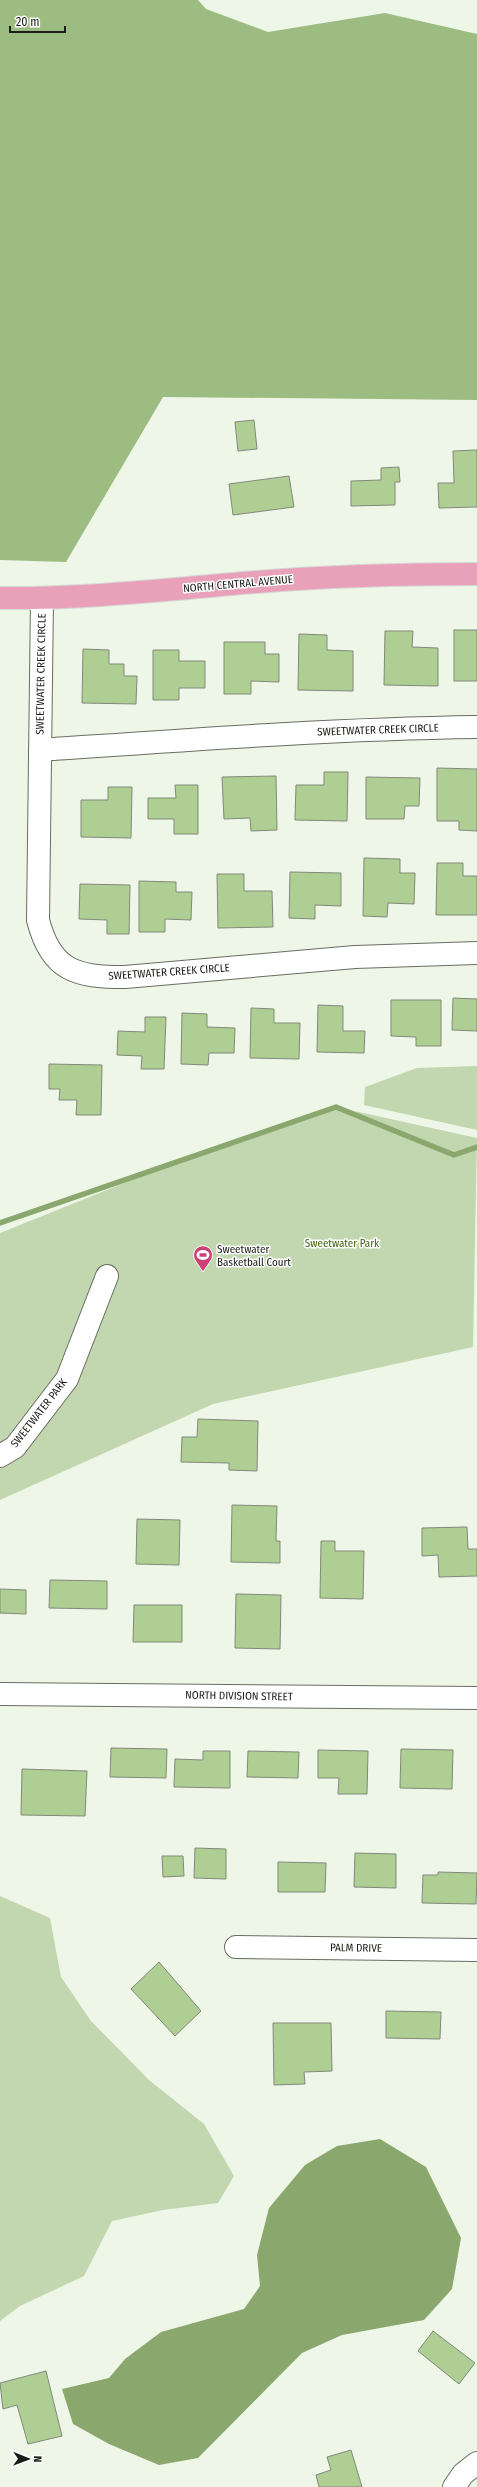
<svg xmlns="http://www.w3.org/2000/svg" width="477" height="2487" viewBox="0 0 477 2487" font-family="'Fira Sans Condensed',sans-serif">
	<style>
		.green { fill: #c2d7af }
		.forest { fill: #9dbc81 }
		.water { fill: #8aa76e }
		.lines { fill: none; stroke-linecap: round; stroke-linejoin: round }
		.stream { stroke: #8aa76e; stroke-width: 5.5 }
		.building { fill: #afce93; stroke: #81897b }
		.minor-casing { stroke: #676e61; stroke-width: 24 }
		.major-casing { stroke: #d6d6d5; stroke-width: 24 }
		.minor { stroke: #fff; stroke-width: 22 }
		.major { stroke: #e9a1b9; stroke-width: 22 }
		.labels { text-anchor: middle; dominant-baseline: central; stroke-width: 3; stroke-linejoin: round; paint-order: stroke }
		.street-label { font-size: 11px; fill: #191c17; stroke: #fff }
		.park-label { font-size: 11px; fill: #40630e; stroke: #fff }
		.poi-label { font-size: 11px; fill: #191c17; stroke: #fff; text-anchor: start }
	</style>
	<rect width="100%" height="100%" fill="#eef6e7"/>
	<g class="green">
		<path d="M477,1066V1130L364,1105L365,1087L417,1068Z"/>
		<path d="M336,1107L477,1138L473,1347L213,1404L0,1500V1233L169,1165Z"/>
		<path d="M0,1896L50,1918L61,1977L91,2021L149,2080L204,2124L234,2176L218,2203L163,2210L112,2221L84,2276L20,2306L0,2321Z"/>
	</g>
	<path class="forest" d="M0,0H198L206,9L268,32L385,13L477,34V400L163,397L66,562L0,560Z"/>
	<path class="water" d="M380,2139L426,2167L461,2238L452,2289L424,2320L342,2335L302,2353L198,2458L159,2465L109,2444L73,2424L62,2389L109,2378L125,2359L161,2332L244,2309L260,2286L257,2255L269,2208L305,2165L337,2146Z"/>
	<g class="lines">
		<path class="stream" d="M0,1223L336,1107L454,1155L477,1147"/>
	</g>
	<g class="building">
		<path d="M254,420L257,449L238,451L235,422Z"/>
		<path d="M477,450V507L439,508L438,483H454L453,451Z"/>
		<path d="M399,467L400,482H395V505L351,506V481L381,480V468Z"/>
		<path d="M289,476L294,507L233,515L229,484Z"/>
		<rect x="454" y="630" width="23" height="51"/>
		<path d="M385,631H413L412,647L438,648V686L384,685Z"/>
		<path d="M299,634L327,635V650L353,651V691L298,690Z"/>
		<path d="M224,642H265V654H279V682L251,681V694H224Z"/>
		<path d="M83,649L109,650V664H124V676H137L136,704L82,703Z"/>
		<path d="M153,650H179V661H205V688H179V700H153Z"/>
		<path d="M437,768L477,769V831L459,830V821H437Z"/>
		<path d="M324,772H348L347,821L295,820L296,785H324Z"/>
		<path d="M276,776L277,830L251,831L250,818L224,819L222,777Z"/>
		<path d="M366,777L420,778L419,806H405L404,819H366Z"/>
		<path d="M175,785H198V834H174V819H148V798H176Z"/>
		<path d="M108,787H132L131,838L81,837V800H108Z"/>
		<path d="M364,858L400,859V873H415L414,904L388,903L387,917L363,916Z"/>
		<path d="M437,863H463V876H477V915H436Z"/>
		<path d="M290,872L341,873V906L315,905V919L289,918Z"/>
		<path d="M217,874H244V891H272L273,927L218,928Z"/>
		<path d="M139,881L176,882V892H192L191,920L165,919V932H139Z"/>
		<path d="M80,884L130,885L129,934H107V920L79,919Z"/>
		<path d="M453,998L477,999V1031L452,1030Z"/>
		<path d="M391,1000H441V1046H416V1037L391,1036Z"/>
		<path d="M318,1005L343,1006V1031H365L364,1053L317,1052Z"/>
		<path d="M251,1008L274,1009V1023H300L299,1059L250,1058Z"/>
		<path d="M182,1013L207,1014V1027L235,1028L234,1053H209L208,1065L181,1064Z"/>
		<path d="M145,1017H166L164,1069H141L142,1056L117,1055L118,1031L145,1032Z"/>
		<path d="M49,1064L102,1065L101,1115H76L77,1100H59L60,1089H49Z"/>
		<path d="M198,1419L258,1421L257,1471L229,1470V1463L181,1462L182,1437H197Z"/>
		<path d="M232,1505L277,1506L276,1541H280V1563L231,1562Z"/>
		<path d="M137,1519L180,1520L179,1565L136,1564Z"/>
		<path d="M467,1527L468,1549H477V1576L439,1577L438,1555L422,1556V1528Z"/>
		<path d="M321,1541H335V1551H364L363,1599L320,1598Z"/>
		<path d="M50,1580L107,1581V1609L49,1608Z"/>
		<path d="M0,1589L26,1590V1614L0,1613Z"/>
		<path d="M236,1594L281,1595L280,1649L235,1648Z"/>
		<path d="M134,1605H182V1642H133Z"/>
		<path d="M111,1748L167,1749L166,1778L110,1777Z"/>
		<path d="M401,1749L453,1750L452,1789L400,1788Z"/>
		<path d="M318,1750L368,1751L367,1794H338L339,1778H318Z"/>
		<path d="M203,1751H230V1788L174,1787L175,1759L203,1760Z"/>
		<path d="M248,1751L299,1752L298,1778L247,1777Z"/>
		<path d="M22,1769L87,1771L85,1816L21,1815Z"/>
		<path d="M195,1848L226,1849V1879L194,1878Z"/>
		<path d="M355,1853L396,1854V1888L354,1887Z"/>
		<path d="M162,1856H183L184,1876L163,1877Z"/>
		<path d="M278,1862L326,1863L325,1892H278Z"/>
		<path d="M438,1872L477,1873L476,1904L422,1903L423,1875H438Z"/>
		<path d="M159,1962L201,2011L175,2036L131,1989Z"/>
		<path d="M386,2011L441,2012L440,2039L386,2038Z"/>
		<path d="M273,2023H331L332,2071L304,2072L305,2084L274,2085Z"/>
		<path d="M433,2331L475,2363L459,2384L418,2351Z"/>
		<path d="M46,2371L62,2436L28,2444L17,2405L3,2409L0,2383Z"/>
		<path d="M351,2450L362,2487H319L316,2475L331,2470L327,2457Z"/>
	</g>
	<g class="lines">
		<defs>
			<g id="minor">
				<path d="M42,599L38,920C51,971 76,977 125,977L355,957L477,953"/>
				<path d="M40,750C186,740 331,729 477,727"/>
				<path d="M0,1456L15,1447L67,1379L107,1276"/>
				<path d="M0,1694L477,1698"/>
				<path d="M236,1947L477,1950"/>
				<path d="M454,2487L463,2474L477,2463"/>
			</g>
			<path id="major" d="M0,598C86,599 171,589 256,582C330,576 403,574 477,574"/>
		</defs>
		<use href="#minor" class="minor-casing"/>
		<use href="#major" class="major-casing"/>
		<use href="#minor" class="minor"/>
		<use href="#major" class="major"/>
	</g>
	<defs>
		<symbol id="stadium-pin" viewBox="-11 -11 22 30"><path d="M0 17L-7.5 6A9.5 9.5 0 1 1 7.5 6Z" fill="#cb4075" stroke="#fff"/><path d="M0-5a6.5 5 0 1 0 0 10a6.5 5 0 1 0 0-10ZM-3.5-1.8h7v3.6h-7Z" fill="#fff"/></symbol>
	</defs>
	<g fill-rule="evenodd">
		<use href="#stadium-pin" x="192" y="1244" width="22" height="30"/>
	</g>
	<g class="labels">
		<g class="street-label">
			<text transform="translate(238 584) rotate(-5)">NORTH CENTRAL AVENUE</text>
			<text transform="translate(41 674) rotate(-89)">SWEETWATER CREEK CIRCLE</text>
			<text transform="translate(378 730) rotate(-2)">SWEETWATER CREEK CIRCLE</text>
			<text transform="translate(169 972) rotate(-4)">SWEETWATER CREEK CIRCLE</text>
			<text transform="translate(39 1413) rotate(-52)">SWEETWATER PARK</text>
			<text transform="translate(239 1696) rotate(1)">NORTH DIVISION STREET</text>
			<text transform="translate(356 1948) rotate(1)">PALM DRIVE</text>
		</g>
		<g class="park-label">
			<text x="342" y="1243">Sweetwater Park</text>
		</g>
		<g class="poi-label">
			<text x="217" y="1249">Sweetwater<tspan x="217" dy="13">Basketball Court</tspan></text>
		</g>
	</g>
	<g transform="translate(28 2459) rotate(91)" stroke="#ffffff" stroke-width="3" paint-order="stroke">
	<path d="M0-3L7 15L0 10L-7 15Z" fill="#191c17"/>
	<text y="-6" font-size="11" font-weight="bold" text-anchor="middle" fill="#191c17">N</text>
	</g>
	<path d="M10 26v6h55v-6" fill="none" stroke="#191c17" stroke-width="2"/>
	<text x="16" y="26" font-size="12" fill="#191c17" stroke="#ffffff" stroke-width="3" paint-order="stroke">20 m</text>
</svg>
